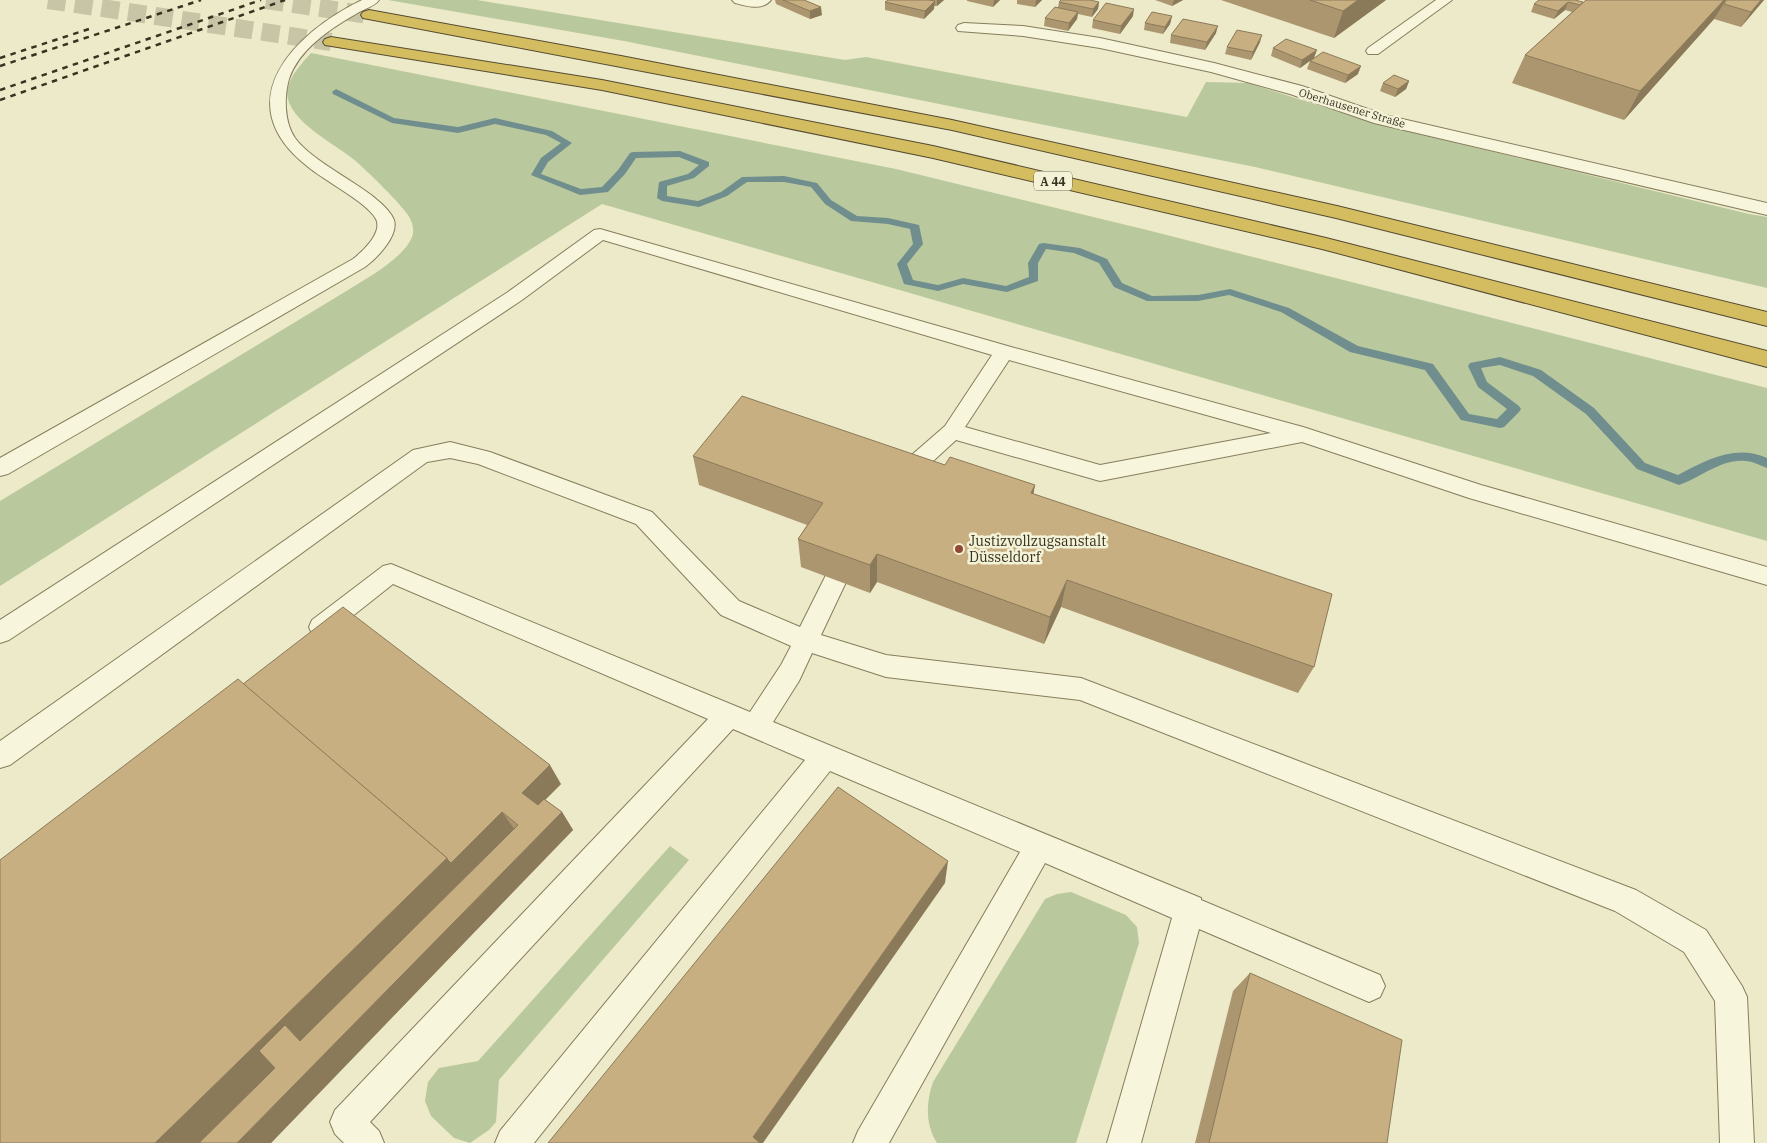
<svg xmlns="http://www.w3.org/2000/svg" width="1767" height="1143" viewBox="0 0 1767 1143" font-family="'IBM Plex Serif',serif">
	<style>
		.green { fill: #bac99d }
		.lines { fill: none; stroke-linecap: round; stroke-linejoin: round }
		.stream { fill: #708e8e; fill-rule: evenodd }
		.highway-tunnel { stroke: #c8c5a7; stroke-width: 18; stroke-dasharray: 18 9; stroke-linecap: butt }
		.lane-casing { stroke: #877d5e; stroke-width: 2 }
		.street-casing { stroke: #877d5e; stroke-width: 2 }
		.highway-casing { stroke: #554b32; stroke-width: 2 }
		.lane { fill: #f7f5db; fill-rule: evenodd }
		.street { fill: #f7f5db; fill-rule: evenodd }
		.highway { fill: #d4bd60; fill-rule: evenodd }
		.rail { stroke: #383221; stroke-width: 2.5; stroke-dasharray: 5.5 5.5; stroke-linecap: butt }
		.wall { fill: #ab966f }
		.shaded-wall { fill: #8b7a5a }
		.building { fill: #c7af81; stroke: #8b7a5a }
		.poi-dot { fill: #924832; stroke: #f4f2d7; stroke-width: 2 }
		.labels { text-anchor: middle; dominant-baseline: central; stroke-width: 5; stroke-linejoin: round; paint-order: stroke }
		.far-street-label { font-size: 11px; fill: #383221; stroke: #f4f2d7 }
		.shield { fill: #f4f2d7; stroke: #706c58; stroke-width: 1 }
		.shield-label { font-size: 12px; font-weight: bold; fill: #383221 }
		.poi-label { font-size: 14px; fill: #383221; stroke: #f4f2d7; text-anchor: start }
	</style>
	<rect width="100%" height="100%" fill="#eceac8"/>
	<g class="green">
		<path d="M388,0H477L845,60L866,57L1187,117L1206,82L1248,83L1379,124L1749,214L1767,217V288L1255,167L624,41Z"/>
		<path d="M311,53L896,169L1147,230L1767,388V541L602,204L0,586V501L348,290C367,278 404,258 412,237C415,230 412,221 408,215C399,202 371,175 358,163C338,145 287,122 287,92C288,78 302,63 311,53Z"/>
		<path d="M670,846L689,860L499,1080L496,1122L489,1130L470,1143L454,1138L431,1116L425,1101L428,1082L439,1068L478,1061Z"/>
		<path d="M1071,892L1126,915L1137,927L1139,943L1076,1143H937C925,1124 926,1102 933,1082L1045,899L1057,894Z"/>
	</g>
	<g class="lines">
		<path class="stream" d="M336,89L394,118L458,127L495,118L552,131L572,143L548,162L541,174L581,189L602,187L618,170L630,153L633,152L680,151L709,162V166L694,178L667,186V196L698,201L721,192L742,177L784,176L817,183L831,200L857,216L888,218L919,225L923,244L907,264L913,280L938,285L963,278L1006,286L1029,277L1028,263L1039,244L1043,243L1080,248L1107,259L1122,283L1152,296L1198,295L1230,289L1289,308L1358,346L1433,364L1469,414L1497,419L1507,409L1478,387L1468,366L1470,363L1500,357L1541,370L1594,408L1645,463L1678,475C1707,460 1735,444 1767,458V468C1759,465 1753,461 1745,461C1720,459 1701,478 1679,485L1637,469L1586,414L1533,376L1500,365L1481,368L1487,382L1519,406L1521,409L1519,412L1504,427L1500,428L1461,420L1425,370L1350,352L1281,312L1229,295L1198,301H1147L1114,287L1099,263L1074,253L1046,249L1038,263V281L1007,292L963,284L938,291L904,284L897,264L913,244L910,229L888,224L851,221L825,204L811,187L784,182H747L727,196L699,207L662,201L657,198L659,182L688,174L699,165L679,157L636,158L625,174L608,192L580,195L531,175L541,158L561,143L546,135L495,124L458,133L392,123L333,94L332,92Z"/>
		<g class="highway-tunnel">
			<path d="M48,0L331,42"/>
			<path d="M266,0L369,15"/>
		</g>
		<defs>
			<g id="lane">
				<path d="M362,0H379C374,7 363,9 356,14C330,29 299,49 289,79C284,96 284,122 295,138C316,167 384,193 394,220C399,236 376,259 365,267L8,474L0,476V458L353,259C362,252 383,233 376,219C367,202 323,180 307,166C226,102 294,33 362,0Z"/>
				<path d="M1436,0H1452L1378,54H1368L1366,51L1368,48Z"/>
				<path d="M600,229L1011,347L1303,427L1481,485L1767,567V585L1469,498L1302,442L1100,481L956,440L907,485L899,487L891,485L888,479L891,473L945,426L992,355L603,240L522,300L9,640L0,643V620L508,292L594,230ZM1009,360L1271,433L1100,465L965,427Z"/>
				<path d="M450,442L490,452L652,512L739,601L800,627L827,573L835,571L843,573L847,580L821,635L886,655L1081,678L1636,890L1706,930L1742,986L1747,997L1754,1143H1720L1715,1001L1684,952L1615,911L1080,700L886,677L812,653L799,681L773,722L1201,898V900L1380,975L1385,986L1380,997L1369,1002L1199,929L1141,1143H1107L1172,918L1045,863L889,1143H853L858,1131L1020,852L830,771L534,1143H495L500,1131L805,760L733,729L370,1122L379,1131L384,1143H344L335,1134L330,1122L335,1110L708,719L393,584L330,634L321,637L312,634L309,627L312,620L383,566L391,564L750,712L781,665L791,646L721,615L636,524L478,464L450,458L427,462L10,765L0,768V741L413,450Z"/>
			</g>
			<g id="street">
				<path d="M732,0H771C762,11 746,6 735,3Z"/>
				<path d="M964,23L1023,26L1100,38L1214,63L1302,86L1385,115L1767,203V215L1374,123L1290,94L1211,72L1100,48L1023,36L958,31L956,28L958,25Z"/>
			</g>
			<g id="highway">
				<path d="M369,10L621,56L952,120L1337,206L1767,312V326L1336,218L952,130L363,18L361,15L363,12Z"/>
				<path d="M331,37L602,80L933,146L1326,238L1767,351V367L1322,249L933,158L602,90L325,45L323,42L325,39Z"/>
			</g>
		</defs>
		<use href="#lane" class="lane-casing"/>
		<use href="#street" class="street-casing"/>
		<use href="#highway" class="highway-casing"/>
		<use href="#lane" class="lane"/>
		<use href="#street" class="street"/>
		<use href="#highway" class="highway"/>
		<g class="rail">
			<path d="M0,58L92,28"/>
			<path d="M0,66L201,0"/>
			<path d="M0,90L261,0"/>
			<path d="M0,100L285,0"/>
		</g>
	</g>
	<g class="wall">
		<path d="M775,0H804L822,15L810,19L776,4Z"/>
		<path d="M888,0H944L937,6H934V9L924,19L885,10V2Z"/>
		<path d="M967,0H1000L993,7L967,1Z"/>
		<path d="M1017,0H1042L1035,7L1017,4Z"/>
		<path d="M1155,0H1183L1172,6Z"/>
		<path d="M1221,0H1386L1334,38Z"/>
		<path d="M1539,0L1583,2L1764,0L1741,27L1714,19L1624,120L1512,83L1525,55L1572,12L1565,10L1554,19L1531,12L1534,4Z"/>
		<path d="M1059,2H1099L1098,9L1092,17L1078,14L1077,19L1068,31L1044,26L1045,18L1058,7Z"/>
		<path d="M1133,16L1120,34L1092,28L1093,20Z"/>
		<path d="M1172,16L1170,24L1163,34L1144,30L1145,23Z"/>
		<path d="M1216,33L1205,50L1170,43L1171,35Z"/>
		<path d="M1260,42L1251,60L1225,54L1227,47Z"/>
		<path d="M1273,48L1314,58L1300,68L1271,56Z"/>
		<path d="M1310,61L1358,74L1345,83L1307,69Z"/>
		<path d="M1409,81L1406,89L1395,97L1380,91L1383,83Z"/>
		<path d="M693,456L945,465L1035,485L1033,494L1314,667L1298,693L1061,607L1044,644L877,582L870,593L801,567L798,539L807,525L699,485Z"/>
		<path d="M243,684L561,784L545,800L562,812L573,830L271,1143H0Z"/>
		<path d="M1250,973L1387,1143H1195L1233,991Z"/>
	</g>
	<g class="shaded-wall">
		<path d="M937,0H944L937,6Z"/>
		<path d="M994,0H1000L993,7Z"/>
		<path d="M1036,0H1042L1035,7Z"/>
		<path d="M1174,0H1183L1172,6Z"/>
		<path d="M1358,0H1386L1334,38L1343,11Z"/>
		<path d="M1724,0H1726L1714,19L1624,120L1640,91Z"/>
		<path d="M1761,0H1764L1741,27L1751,12Z"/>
		<path d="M935,1L934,9L924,19L925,11Z"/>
		<path d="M1099,2L1098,9L1092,17L1093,9Z"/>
		<path d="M1568,2L1565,10L1554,19L1558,11Z"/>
		<path d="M821,7L822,15L810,19V11Z"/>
		<path d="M1134,9L1133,16L1120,34L1121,26Z"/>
		<path d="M1078,12L1077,19L1068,31L1069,23Z"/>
		<path d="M1172,16L1170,24L1163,34L1165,27Z"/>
		<path d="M1218,26L1216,33L1205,50L1207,42Z"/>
		<path d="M1262,35L1260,42L1251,60L1253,52Z"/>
		<path d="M1317,50L1314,58L1300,68L1302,60Z"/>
		<path d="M1361,66L1358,74L1345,83L1348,75Z"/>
		<path d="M1409,81L1406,89L1395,97L1398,89Z"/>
		<path d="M1035,485L1030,514L1031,493Z"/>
		<path d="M877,554V582L870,593V565Z"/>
		<path d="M1067,580L1061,607L1044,644L1050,617Z"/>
		<path d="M550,765L561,784L534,811L522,793Z"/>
		<path d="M502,812L515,830L202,1143H155L447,858Z"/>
		<path d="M562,812L573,830L271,1143H237Z"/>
		<path d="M948,861L945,883L763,1143H757L753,1137Z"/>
	</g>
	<g class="building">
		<path d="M783,0H804L821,7L810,11Z"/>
		<path d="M888,0H929L935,1L925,11L885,2Z"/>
		<path d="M1061,0H1090L1099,2L1093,9L1059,2Z"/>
		<path d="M1310,0H1358L1343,11Z"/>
		<path d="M1539,0H1575L1583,2L1580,5L1568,2L1558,11L1534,4Z"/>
		<path d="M1586,0H1724L1640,91L1525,55Z"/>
		<path d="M1726,0H1761L1751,12L1724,4Z"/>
		<path d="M1106,3L1134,9L1121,26L1093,20Z"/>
		<path d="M1055,7L1078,12L1069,23L1045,18Z"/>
		<path d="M1152,12L1172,16L1165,27L1145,23Z"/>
		<path d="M1183,19L1218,26L1207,42L1171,35Z"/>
		<path d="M1237,30L1262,35L1253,52L1227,47Z"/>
		<path d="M1286,39L1317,50L1302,60L1273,48Z"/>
		<path d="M1323,52L1361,66L1348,75L1310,61Z"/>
		<path d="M1394,75L1409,81L1398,89L1383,83Z"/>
		<path d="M742,396L945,465L950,457L1035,485L1031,493L1332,594L1314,667L1067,580L1050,617L877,554L870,565L798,539L823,503L693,456Z"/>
		<path d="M343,607L550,765L522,793L538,805L544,799L562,812L237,1143H199L275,1068L259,1051L285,1025L300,1041L518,825L502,812L451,863L447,859V858L243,684Z"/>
		<path d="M238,679L447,858L155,1143H0V860Z"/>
		<path d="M838,787L948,861L753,1137L760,1143H548Z"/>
		<path d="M1250,973L1402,1040L1387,1143H1209Z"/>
	</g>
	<circle class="poi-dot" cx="959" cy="549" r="5"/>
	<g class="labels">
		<g class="far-street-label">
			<text transform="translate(1352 108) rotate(17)">Oberhausener Straße</text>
		</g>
		<rect class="shield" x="1034" y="171.5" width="38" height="19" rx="4"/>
		<g class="shield-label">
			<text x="1053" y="181">A 44</text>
		</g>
		<g class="poi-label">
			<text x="969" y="541">Justizvollzugsanstalt<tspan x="969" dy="16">Düsseldorf</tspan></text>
		</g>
	</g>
</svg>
